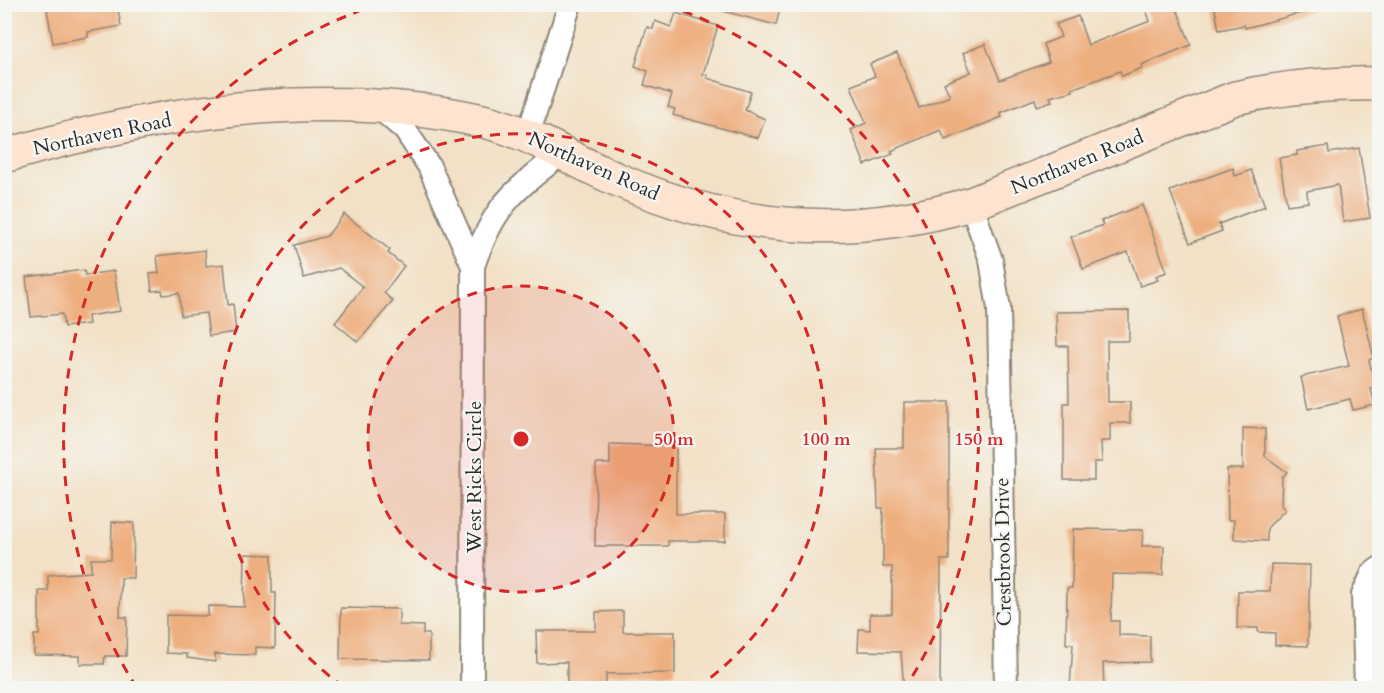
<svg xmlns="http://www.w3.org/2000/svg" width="1384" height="693" viewBox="0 0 1384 693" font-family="Cardo,serif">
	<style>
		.building { fill: #eeaf7f }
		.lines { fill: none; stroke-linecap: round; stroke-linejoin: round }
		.street-casing { stroke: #8e8678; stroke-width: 26 }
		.secondary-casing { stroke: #8e8678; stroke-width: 36 }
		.street { stroke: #fff; stroke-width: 22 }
		.secondary { stroke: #fde4d1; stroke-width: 33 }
		.ring { fill: none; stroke: #d62828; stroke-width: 3; stroke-dasharray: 10 8 }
		.labels { text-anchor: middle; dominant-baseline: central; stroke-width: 4.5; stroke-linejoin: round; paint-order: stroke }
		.street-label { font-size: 20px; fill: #2b2b2b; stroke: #f6f6f2 }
		.centre { fill: #d62828; stroke: #f6f6f2; stroke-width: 3 }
		.ring-label { font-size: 18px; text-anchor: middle; font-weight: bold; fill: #d62828; stroke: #f6f6f2; stroke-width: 4.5; stroke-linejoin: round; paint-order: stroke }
	</style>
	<rect width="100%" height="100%" fill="#f6f6f2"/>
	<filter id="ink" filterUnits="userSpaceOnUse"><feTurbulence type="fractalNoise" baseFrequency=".0167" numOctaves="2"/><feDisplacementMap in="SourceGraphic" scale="12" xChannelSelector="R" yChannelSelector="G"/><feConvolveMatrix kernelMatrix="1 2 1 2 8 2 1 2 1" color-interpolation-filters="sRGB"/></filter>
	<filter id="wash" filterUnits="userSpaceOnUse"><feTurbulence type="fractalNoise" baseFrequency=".008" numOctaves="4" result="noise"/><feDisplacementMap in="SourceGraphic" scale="24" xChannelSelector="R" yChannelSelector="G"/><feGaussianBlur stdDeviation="1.35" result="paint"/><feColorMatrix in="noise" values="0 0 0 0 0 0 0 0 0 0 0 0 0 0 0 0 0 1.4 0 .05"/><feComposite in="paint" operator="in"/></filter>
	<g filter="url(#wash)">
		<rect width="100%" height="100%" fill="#f2e1c6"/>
		<g id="blocks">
			<g class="building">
				<path d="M46,4H117L121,26L88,32V37L53,43Z"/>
				<path d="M719,4H779V13L776,25L719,10Z"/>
				<path d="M1144,4H1175L1191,45L1141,65L1142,68L1122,76L1120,71L1072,89L1073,91L1050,97L1052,101L1037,106L1035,99L1000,113L1002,117L945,140L941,130L891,151L893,154L865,165L851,130L866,123L851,86L875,76L870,64L897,53L919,108L950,96L944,83L971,72L963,53L985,44L1000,80L1049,62L1043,44L1061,37L1056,24L1078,16L1088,45L1150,21Z"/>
				<path d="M1214,4H1312V10L1245,28L1244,25L1219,30Z"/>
				<path d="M676,13L718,26L703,74L707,75V78L751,92L745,110L765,119L758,138L673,115L675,109L668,107L672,94L644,85L648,71L635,66L647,27L653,29L655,21L671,27Z"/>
				<path d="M1328,146L1329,153L1359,148L1370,218L1343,222L1338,185L1307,191L1308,202L1287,205L1279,158L1297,155V151Z"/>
				<path d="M1233,168L1235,176L1251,170L1265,206L1219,224L1222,231L1190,243L1170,191Z"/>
				<path d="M1142,205L1167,272L1156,276L1158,280L1140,286L1128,252L1083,269L1071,237L1103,225L1101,221Z"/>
				<path d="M344,214L390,250L388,253L404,266L384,293L393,301L358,342L335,323L363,287L339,268L304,278L294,245L327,236Z"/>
				<path d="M205,250L206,266L224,264L228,305L233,304L236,332L209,336L206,313L181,316L179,293L163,295L162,290L152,291L150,274L159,273L157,256Z"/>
				<path d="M84,270L85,275L114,271L120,311L88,316L89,324L64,327L62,314L31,317L26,277Z"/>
				<path d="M1362,309L1374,358L1369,360L1376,388L1371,389L1375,405L1353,410L1350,399L1308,409L1301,377L1349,366L1337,316Z"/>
				<path d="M1129,311V341H1107L1108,402H1130V423H1110V441H1101L1102,462H1094V480H1064V403H1069L1068,346H1057L1056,312Z"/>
				<path d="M904,402H949V560H941L940,688H904L901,652L858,651L859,629L870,630V614H892V567H883V508H878L876,448H904Z"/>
				<path d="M1243,428L1265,429V456L1287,472L1282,477L1281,505L1285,510L1267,528V541L1234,539V520H1228L1227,469H1243Z"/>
				<path d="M610,444L676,446V514H725V541H668V546H595L596,464H610Z"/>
				<path d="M112,522L134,523L133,578H121L120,617H127L126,656H105L104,664H80V656L34,655V635H39V591H48V575L91,572V559H111Z"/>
				<path d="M1073,529L1143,530L1142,546H1164L1163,575L1112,574L1111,621H1119V635L1150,636V662L1103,663L1104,688H1070L1073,644H1066L1067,588H1072Z"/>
				<path d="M245,554L272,555V593H276L275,648L255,647V655L215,654V662L187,658V654L166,653V615L208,616V606L244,607Z"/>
				<path d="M1271,564L1310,565L1308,646L1275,645V633L1258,632V628H1237L1238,591H1270Z"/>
				<path d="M341,608L399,609V625L423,626V634H429V660L340,659Z"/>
				<path d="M623,611V632H675V673L606,674V688H567V662L537,663L536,631H596V612Z"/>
			</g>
		</g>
	</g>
	<g filter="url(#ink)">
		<use href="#blocks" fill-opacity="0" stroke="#8e8678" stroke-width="1.5"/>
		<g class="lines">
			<defs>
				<g id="street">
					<path d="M377,106L405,130L429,166L473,266L472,688"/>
					<path d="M528,135L570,4"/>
					<path d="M971,204L991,260L999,309L1006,688"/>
					<path d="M473,266C495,203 512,193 562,153"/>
					<path d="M1366,688L1363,595L1373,573L1380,568"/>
				</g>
				<path id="secondary" d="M4,156C157,111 326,86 483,121C531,132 571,160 616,179C735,231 847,240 971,204L1235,98C1284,87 1329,83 1380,84"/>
			</defs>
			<use href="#street" class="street-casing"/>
			<use href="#secondary" class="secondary-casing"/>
			<use href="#street" class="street"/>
			<use href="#secondary" class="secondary"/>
		</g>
	</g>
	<circle cx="521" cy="439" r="153" fill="#d62828" fill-opacity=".12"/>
	<g class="ring">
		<circle cx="521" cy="439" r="153"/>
		<path d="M344 687A305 305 0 1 1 698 687"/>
		<path d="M137 688A458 458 0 0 1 376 5M666 5A458 458 0 0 1 905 688"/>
	</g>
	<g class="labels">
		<g class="street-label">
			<text transform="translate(102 134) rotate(-12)">Northaven Road</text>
			<text transform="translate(1077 162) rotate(-22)">Northaven Road</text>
			<text transform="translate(594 166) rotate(24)">Northaven Road</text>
			<text transform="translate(474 477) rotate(-90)">West Ricks Circle</text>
			<text transform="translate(1003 552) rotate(-91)">Crestbrook Drive</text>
		</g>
	</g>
	<circle cx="521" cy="439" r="9" class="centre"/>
	<g class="ring-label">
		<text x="674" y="445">50 m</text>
		<text x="826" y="445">100 m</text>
		<text x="979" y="445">150 m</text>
	</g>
	<rect width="1384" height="693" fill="none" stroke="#f6f6f2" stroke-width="24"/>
</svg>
